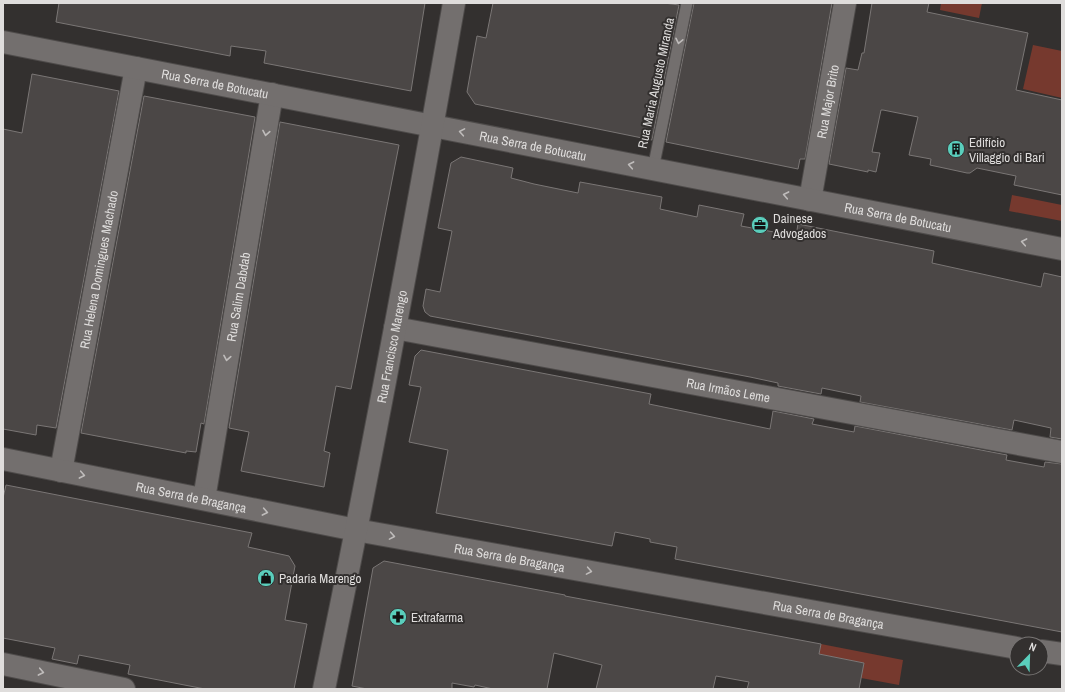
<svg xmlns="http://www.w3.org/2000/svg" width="1065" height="692" viewBox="0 0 1065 692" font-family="'Archivo Narrow',sans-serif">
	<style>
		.green { fill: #76392e }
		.building { fill: #4b4746; stroke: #7a7675 }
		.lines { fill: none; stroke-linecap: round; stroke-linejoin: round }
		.service-casing { stroke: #4e4b4a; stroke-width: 13 }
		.minor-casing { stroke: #4e4b4a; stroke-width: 24 }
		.tertiary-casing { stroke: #4e4b4a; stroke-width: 24 }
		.service { stroke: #736f6e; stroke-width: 11 }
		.minor { stroke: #736f6e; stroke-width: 22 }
		.tertiary { stroke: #736f6e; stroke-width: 22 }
		.oneway { stroke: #bfbcbb }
		.labels { text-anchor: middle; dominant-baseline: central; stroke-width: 4; stroke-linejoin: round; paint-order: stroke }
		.street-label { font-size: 13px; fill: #dfdddc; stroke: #33302f }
		.poi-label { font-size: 13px; fill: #dfdddc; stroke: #33302f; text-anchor: start }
	</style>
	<rect width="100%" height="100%" fill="#33302f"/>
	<g class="green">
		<path d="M941,3H982L979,18L940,10Z"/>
		<path d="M1033,45L1062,51V98L1023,89Z"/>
		<path d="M1012,195L1062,205V221L1009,211Z"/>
		<path d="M821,644L903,660L899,685L861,678L862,673L809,689Z"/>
	</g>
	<g class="building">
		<path d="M59,3H425L411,91L264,63L266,51L231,46L230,56L56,22Z"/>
		<path d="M493,3H664L679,5L652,140L475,104L467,92L473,58L477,36L486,38Z"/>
		<path d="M694,3H832L805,159H800L798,169L666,142Z"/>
		<path d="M872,3H929L927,12L1028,33L1016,90L1062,100V195L1014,185L1016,176L977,168L970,173H967L930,165L931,159L909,155L918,117L883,110H881L872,152L880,153L876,172L868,170V172L829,164L846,68L858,70L862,53H864Z"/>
		<path d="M32,74L119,91L56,428L37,425L36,435L3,429V129L22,133Z"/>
		<path d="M144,96L255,117L204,424L201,423L196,452L186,451V453L81,433Z"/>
		<path d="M280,122L399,145L351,389L336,386L324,451L330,453L324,487L241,471L249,432L229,428Z"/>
		<path d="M461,157L513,168L511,178L534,184L578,193L580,182L662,197L660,209L697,217L699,205L744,214L741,226L796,236L798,224L934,251L932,263L1041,287L1044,273L1062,277V439L1050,437L1051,428L1014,420L1012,430L860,402L861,396L822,388L821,394L778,386V383L750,377L430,316L425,312L423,306L426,289L440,292L452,231L438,228L451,163Z"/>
		<path d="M421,350L651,394L649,404L770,429L773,411L814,419L812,424L854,432L855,426L1007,455L1006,460L1044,467L1045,462L1062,464V632L675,559L677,547L650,542V539L615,532L612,546L436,513L448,450L409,442L421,387L409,385L415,356Z"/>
		<path d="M6,485L252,533L248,547L289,556L295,566L285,620L307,624L294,689H205L128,674L130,665L79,655L77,664L52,659L55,648L3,638V498Z"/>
		<path d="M384,561L565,595V596L821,644L819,654L864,663L859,689H747L749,682L716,676L713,689H596L602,665L554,653L547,689H493L475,685L474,687L452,683V689H367L352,686L373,568Z"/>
	</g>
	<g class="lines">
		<defs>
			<path id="service" d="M653,169L687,3"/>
			<g id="minor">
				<path id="s1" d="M810,200L845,3"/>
				<path id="s2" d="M395,328L1062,452"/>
				<path id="s3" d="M61,471L136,68"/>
				<path id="s4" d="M204,499L272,94"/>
				<path d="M3,664L124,689"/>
			</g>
			<g id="tertiary">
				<path id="s5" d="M3,42L1062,249"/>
				<path id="s6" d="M3,459L356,530L1017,648"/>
				<path d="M1041,651L1062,654"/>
				<path id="s7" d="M324,689C371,461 414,232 454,3"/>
			</g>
		</defs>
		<use href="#service" class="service-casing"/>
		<use href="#minor" class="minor-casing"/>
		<use href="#tertiary" class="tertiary-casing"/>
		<use href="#service" class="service"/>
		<use href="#minor" class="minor"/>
		<use href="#tertiary" class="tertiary"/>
	</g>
	<defs><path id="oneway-chevron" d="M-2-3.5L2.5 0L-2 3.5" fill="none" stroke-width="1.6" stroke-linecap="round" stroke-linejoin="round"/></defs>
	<g class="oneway">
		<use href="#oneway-chevron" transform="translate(679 41) rotate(102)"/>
		<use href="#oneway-chevron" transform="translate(462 132) rotate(-170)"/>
		<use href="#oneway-chevron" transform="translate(266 133) rotate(100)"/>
		<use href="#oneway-chevron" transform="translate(631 165) rotate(-169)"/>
		<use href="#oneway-chevron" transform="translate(786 195) rotate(-169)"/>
		<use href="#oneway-chevron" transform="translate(1024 242) rotate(-169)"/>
		<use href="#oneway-chevron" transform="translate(227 358) rotate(100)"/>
		<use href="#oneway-chevron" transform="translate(82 475) rotate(11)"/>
		<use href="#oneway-chevron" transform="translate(265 512) rotate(11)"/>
		<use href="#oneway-chevron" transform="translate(392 536) rotate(10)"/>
		<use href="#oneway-chevron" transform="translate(589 571) rotate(10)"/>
		<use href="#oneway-chevron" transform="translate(41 672) rotate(11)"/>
	</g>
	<defs>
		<symbol id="building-disc" viewBox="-11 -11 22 22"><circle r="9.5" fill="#5acebc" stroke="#33302f"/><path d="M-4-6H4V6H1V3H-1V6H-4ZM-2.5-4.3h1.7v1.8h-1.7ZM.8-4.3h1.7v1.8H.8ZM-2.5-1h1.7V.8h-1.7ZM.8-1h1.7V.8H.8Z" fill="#111"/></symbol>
		<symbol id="office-disc" viewBox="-11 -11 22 22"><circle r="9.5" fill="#5acebc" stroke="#33302f"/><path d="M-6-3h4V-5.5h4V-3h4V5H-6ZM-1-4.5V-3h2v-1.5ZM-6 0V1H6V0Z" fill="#111"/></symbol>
		<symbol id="shop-disc" viewBox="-11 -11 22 22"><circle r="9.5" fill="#5acebc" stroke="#33302f"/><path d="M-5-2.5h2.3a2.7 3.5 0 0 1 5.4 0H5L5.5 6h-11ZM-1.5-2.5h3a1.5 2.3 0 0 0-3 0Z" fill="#111"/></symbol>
		<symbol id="pharmacy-disc" viewBox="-11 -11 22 22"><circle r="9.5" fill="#5acebc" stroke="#33302f"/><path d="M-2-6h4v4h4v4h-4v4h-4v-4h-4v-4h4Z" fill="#111"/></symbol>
	</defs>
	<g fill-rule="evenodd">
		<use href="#building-disc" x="946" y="139" width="20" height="20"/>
		<use href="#office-disc" x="750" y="215" width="20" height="20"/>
		<use href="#shop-disc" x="256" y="568" width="20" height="20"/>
		<use href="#pharmacy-disc" x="388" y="607" width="20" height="20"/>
	</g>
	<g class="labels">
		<g class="street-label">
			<text stroke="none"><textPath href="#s5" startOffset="216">Rua Serra de Botucatu</textPath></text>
			<text transform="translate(656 83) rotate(-78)">Rua Maria Augusto Miranda</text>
			<text stroke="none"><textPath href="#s1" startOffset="100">Rua Major Brito</textPath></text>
			<text stroke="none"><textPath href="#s5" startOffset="540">Rua Serra de Botucatu</textPath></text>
			<text stroke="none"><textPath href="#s5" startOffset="912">Rua Serra de Botucatu</textPath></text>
			<text stroke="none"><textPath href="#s3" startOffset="205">Rua Helena Domingues Machado</textPath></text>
			<text stroke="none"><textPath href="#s4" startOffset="205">Rua Salim Dabdab</textPath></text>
			<text stroke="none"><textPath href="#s7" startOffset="349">Rua Francisco Marengo</textPath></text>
			<text stroke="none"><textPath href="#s2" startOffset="339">Rua Irmãos Leme</textPath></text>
			<text stroke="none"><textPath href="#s6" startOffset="192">Rua Serra de Bragança</textPath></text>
			<text stroke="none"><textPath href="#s6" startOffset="516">Rua Serra de Bragança</textPath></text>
			<text stroke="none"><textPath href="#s6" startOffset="840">Rua Serra de Bragança</textPath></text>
		</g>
		<g class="poi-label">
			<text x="969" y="142">Edifício<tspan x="969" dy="15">Villaggio di Bari</tspan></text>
			<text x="773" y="218">Dainese<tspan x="773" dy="15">Advogados</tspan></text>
			<text x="279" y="578">Padaria Marengo</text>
			<text x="411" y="617">Extrafarma</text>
		</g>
	</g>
	<rect width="1065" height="692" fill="none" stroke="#dfdddc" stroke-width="8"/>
	<g transform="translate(1029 656) rotate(23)"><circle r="19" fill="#33302f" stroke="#787574"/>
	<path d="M0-3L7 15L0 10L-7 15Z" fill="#5acebc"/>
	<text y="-6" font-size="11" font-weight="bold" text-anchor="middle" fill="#dfdddc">N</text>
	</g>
</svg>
